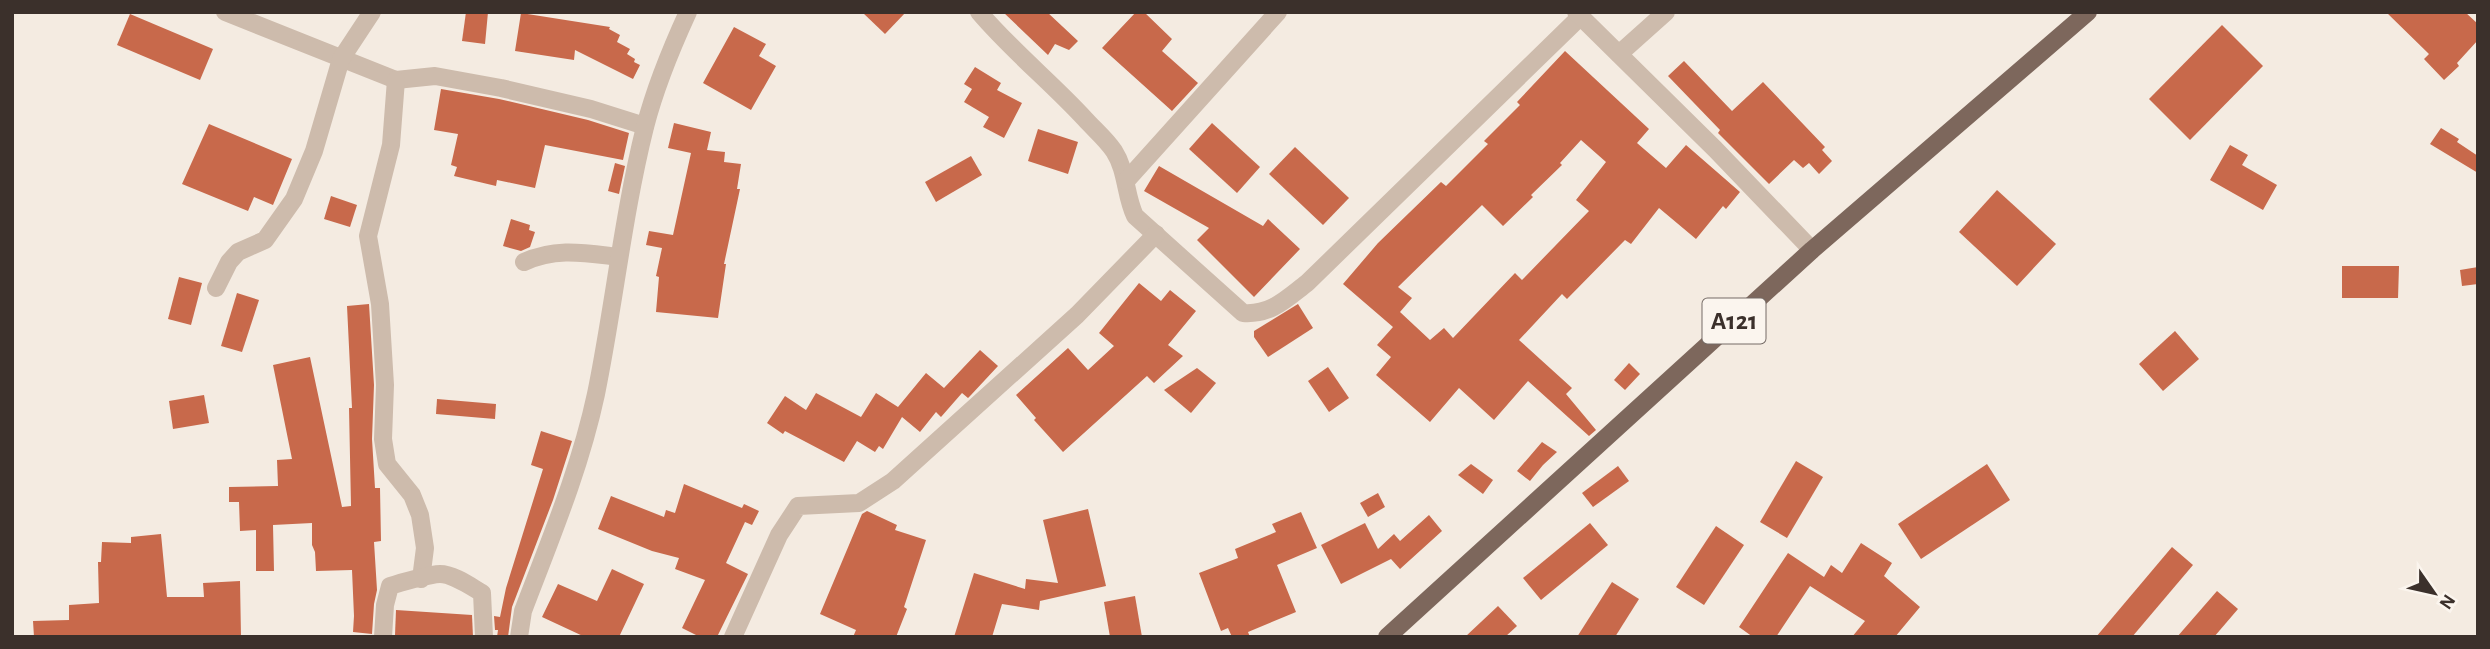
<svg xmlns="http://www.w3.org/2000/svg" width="2490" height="649" viewBox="0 0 2490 649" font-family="'Alegreya Sans',sans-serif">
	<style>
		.building { fill: #c8694b; fill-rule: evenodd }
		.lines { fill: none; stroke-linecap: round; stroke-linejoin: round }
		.minor { stroke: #cdbbac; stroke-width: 18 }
		.major { stroke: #7d675c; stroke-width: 18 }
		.labels { text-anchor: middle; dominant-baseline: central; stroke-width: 7; stroke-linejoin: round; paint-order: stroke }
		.shield { fill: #fbf5ee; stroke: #756b66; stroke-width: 2 }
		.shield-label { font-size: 26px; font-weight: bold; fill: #3b302b }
	</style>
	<rect width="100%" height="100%" fill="#f4ebe1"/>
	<g class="building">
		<path d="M466,12H488L485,44L462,41Z"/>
		<path d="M862,12H906L885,34Z"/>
		<path d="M1003,12H1047L1078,41L1069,50L1055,44L1048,55Z"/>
		<path d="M1136,12H1144L1172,39L1162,51L1198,83L1172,111L1102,48Z"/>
		<path d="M2386,12H2465L2478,24V40L2457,63L2459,66L2444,80L2424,59L2429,54Z"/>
		<path d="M521,13L610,27L609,29L620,35L617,42L630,49L627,54L635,59L634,62L640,65L633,79L575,50L574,60L515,51Z"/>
		<path d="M130,14L213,49L200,80L117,45Z"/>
		<path d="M2222,25L2263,66L2190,140L2149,99Z"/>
		<path d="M734,27L766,44L759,56L776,66L751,110L703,83Z"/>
		<path d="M1565,51L1649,129L1637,143L1666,168L1686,145L1740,192L1726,209L1723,206L1696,239L1659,208L1631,244L1625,240L1567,299L1562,294L1519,340L1572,388L1566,394L1596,430L1589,436L1528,381L1494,420L1459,388L1430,422L1376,375L1391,357L1377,345L1393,327L1343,284L1378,243L1441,182L1446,186L1488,144L1484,141L1520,105L1517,102ZM1581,140L1606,162L1576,200L1589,211L1522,280L1515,273L1453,338L1444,328L1430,340L1400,312L1412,298L1398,287L1482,205L1503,226L1533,197L1531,195L1562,165L1560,163Z"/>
		<path d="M1684,61L1732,111L1763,82L1825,147L1822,150L1832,161L1819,174L1809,163L1803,168L1794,160L1769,184L1718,133L1720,130L1668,76Z"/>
		<path d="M975,67L1001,83L997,90L1022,103L1004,138L983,127L989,117L964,102L972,89L964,84Z"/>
		<path d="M441,89L499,99L588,120L629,133L623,160L545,145L535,188L497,180L496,186L454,176L457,167L451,165L458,134L434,130Z"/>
		<path d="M674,123L711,132L707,150L725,152L724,162L741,164L737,189H740L724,264H726L718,318L656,312L659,277L656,276L662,248L646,245L649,231L673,235L691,153L668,148Z"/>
		<path d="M1212,123L1260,167L1237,193L1189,149Z"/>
		<path d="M209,124L292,159L273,205L254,197L248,211L182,184Z"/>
		<path d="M2441,128L2459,139L2457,142L2478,156V173L2430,144Z"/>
		<path d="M1038,129L1078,142L1068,174L1028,161Z"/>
		<path d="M2230,145L2248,155L2242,165L2277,185L2263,210L2210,180Z"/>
		<path d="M1295,147L1349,198L1323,225L1269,174Z"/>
		<path d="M971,156L982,175L936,202L925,182Z"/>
		<path d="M615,163L625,166L619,194L608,191Z"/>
		<path d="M1159,166L1263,226L1268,219L1300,249L1254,297L1197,240L1209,228L1144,191Z"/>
		<path d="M1997,190L2056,244L2017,286L1959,232Z"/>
		<path d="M331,196L357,205L350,227L324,219Z"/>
		<path d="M511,219L530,225L529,230L535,232L530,247L521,251L503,246Z"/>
		<path d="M2342,266H2399L2398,298H2342Z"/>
		<path d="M2478,267V284L2462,286L2460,270Z"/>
		<path d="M179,277L202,283L191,325L168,319Z"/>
		<path d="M1139,283L1161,301L1170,290L1196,311L1168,345L1183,356L1154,383L1147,376L1063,452L1034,420L1036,418L1016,395L1068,348L1088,370L1114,346L1099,333Z"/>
		<path d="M237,293L259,300L242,352L221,346Z"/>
		<path d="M369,304L374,385L372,439L375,488H380L381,541L374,542L377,590L374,604L372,634L353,632L354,616L352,570L316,571L315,552L312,545V523L273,525L274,571H256V530L240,531L239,502H229V487L278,486L277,460L292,459L273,365L310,357L342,507L351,506L349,408H352L347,306Z"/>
		<path d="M1298,304L1313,328L1268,357L1254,337V331Z"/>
		<path d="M2175,331L2199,359L2163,391L2139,364Z"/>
		<path d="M980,350L998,366L971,395L968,398L962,393L941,417L936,412L920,432L902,417L883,449L879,446L875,452L857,441L844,462L785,431L783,434L767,423L785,396L806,410L816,393L861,417L876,393L898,407L926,373L944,388Z"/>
		<path d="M1629,363L1640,374L1625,390L1614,380Z"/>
		<path d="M1328,367L1349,398L1329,412L1308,381Z"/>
		<path d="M1197,368L1216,383L1191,413L1164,390Z"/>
		<path d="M204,395L209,423L173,429L169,401Z"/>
		<path d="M437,399L496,404L495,419L436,414Z"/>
		<path d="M541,431L572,441L553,500L512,607L508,637H497L498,630H495L494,616L500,617L506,588L543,469L531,465Z"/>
		<path d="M1542,442L1557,452L1543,465L1530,481L1517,471Z"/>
		<path d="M1796,461L1823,477L1787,538L1760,522Z"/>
		<path d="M1471,464L1493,480L1483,494L1458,475Z"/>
		<path d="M1987,464L2010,500L1921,559L1898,524Z"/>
		<path d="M1618,466L1629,481L1593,507L1582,493Z"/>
		<path d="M684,484L742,508L744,504L759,511L752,525L745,522L726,563L748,574L717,637H700L682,628L705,580L675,569L679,558L652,551L598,529L611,496L664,517L666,510L675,513Z"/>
		<path d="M1378,493L1385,507L1368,517L1360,503Z"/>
		<path d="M1088,509L1106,586L1040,601L1039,610L1002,604L992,637H954L974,573L1025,589L1026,579L1058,583L1043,520Z"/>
		<path d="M867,511L897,525L895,530L926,540L904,607L907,609L896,637H853L856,630L820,614L862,514Z"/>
		<path d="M1301,512L1317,548L1277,565L1296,612L1248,632L1250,637H1232L1228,628L1221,631L1199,573L1238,558L1235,549L1276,532L1272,524Z"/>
		<path d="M1429,515L1442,531L1400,569L1391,559L1341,584L1321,545L1365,523L1378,549L1394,534L1400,541Z"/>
		<path d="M1590,523L1608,545L1541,600L1523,578Z"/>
		<path d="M1716,526L1744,545L1704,605L1676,587Z"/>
		<path d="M161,534L167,597H204L203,583L240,581L241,637H34L33,621L69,620V605L99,603L98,562H101L102,542L131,543V537Z"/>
		<path d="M1861,543L1892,563L1884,576L1920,607L1895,637H1852L1865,621L1810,586L1776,637H1753L1739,627L1788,553L1824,577L1831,565L1842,573Z"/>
		<path d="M2172,547L2193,565L2132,637H2096Z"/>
		<path d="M612,569L644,584L619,637H585L542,617L558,584L597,601Z"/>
		<path d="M1612,582L1639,599L1615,637H1577Z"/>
		<path d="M2217,591L2238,609L2214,637H2177Z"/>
		<path d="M1135,596L1142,637H1110L1104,602Z"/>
		<path d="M1498,606L1517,626L1505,637H1465Z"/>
		<path d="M396,610L472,615L473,637L395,635Z"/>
	</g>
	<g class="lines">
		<g class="minor">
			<path d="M225,12L396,80L435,76L501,88L591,109L645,126"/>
			<path d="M979,12C1012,51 1051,82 1085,119C1094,129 1106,139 1114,151C1127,171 1125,195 1135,216L1243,313C1271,315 1286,299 1307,283L1581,16"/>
			<path d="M1576,12L1715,149L1812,250"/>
			<path d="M1619,54L1666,12"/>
			<path d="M396,80L391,145L368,236L380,304L385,385L383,439L387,464L412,495L420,515L425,548L421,579"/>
			<path d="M1126,181L1278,12"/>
			<path d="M524,262C556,247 585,253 619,257"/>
			<path d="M216,288L229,262L238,252L265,240L294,199L314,151L341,59L372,12"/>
			<path d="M383,637L385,605L390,586C399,583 431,574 440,574C453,574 470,586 482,593L484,637"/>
			<path d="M519,637L523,611C550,540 580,469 596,394C614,306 623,215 645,127C655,88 671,49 688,12"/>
			<path d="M733,637L779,535L798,506L859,503L893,481L1077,315L1156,234"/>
		</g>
		<path class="major" d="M1387,637L1812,250L2088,12"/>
	</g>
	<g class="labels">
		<rect class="shield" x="1702.5" y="298.5" width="63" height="45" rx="5"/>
		<g class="shield-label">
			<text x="1734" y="321">A121</text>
		</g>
	</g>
	<rect width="2490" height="649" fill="none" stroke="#3b302b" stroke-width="28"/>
	<g transform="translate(2434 593) rotate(124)" stroke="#fbf5ee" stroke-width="5" paint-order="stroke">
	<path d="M0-5L12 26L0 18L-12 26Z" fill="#3b302b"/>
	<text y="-10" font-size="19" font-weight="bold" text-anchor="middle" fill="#3b302b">N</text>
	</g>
</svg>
